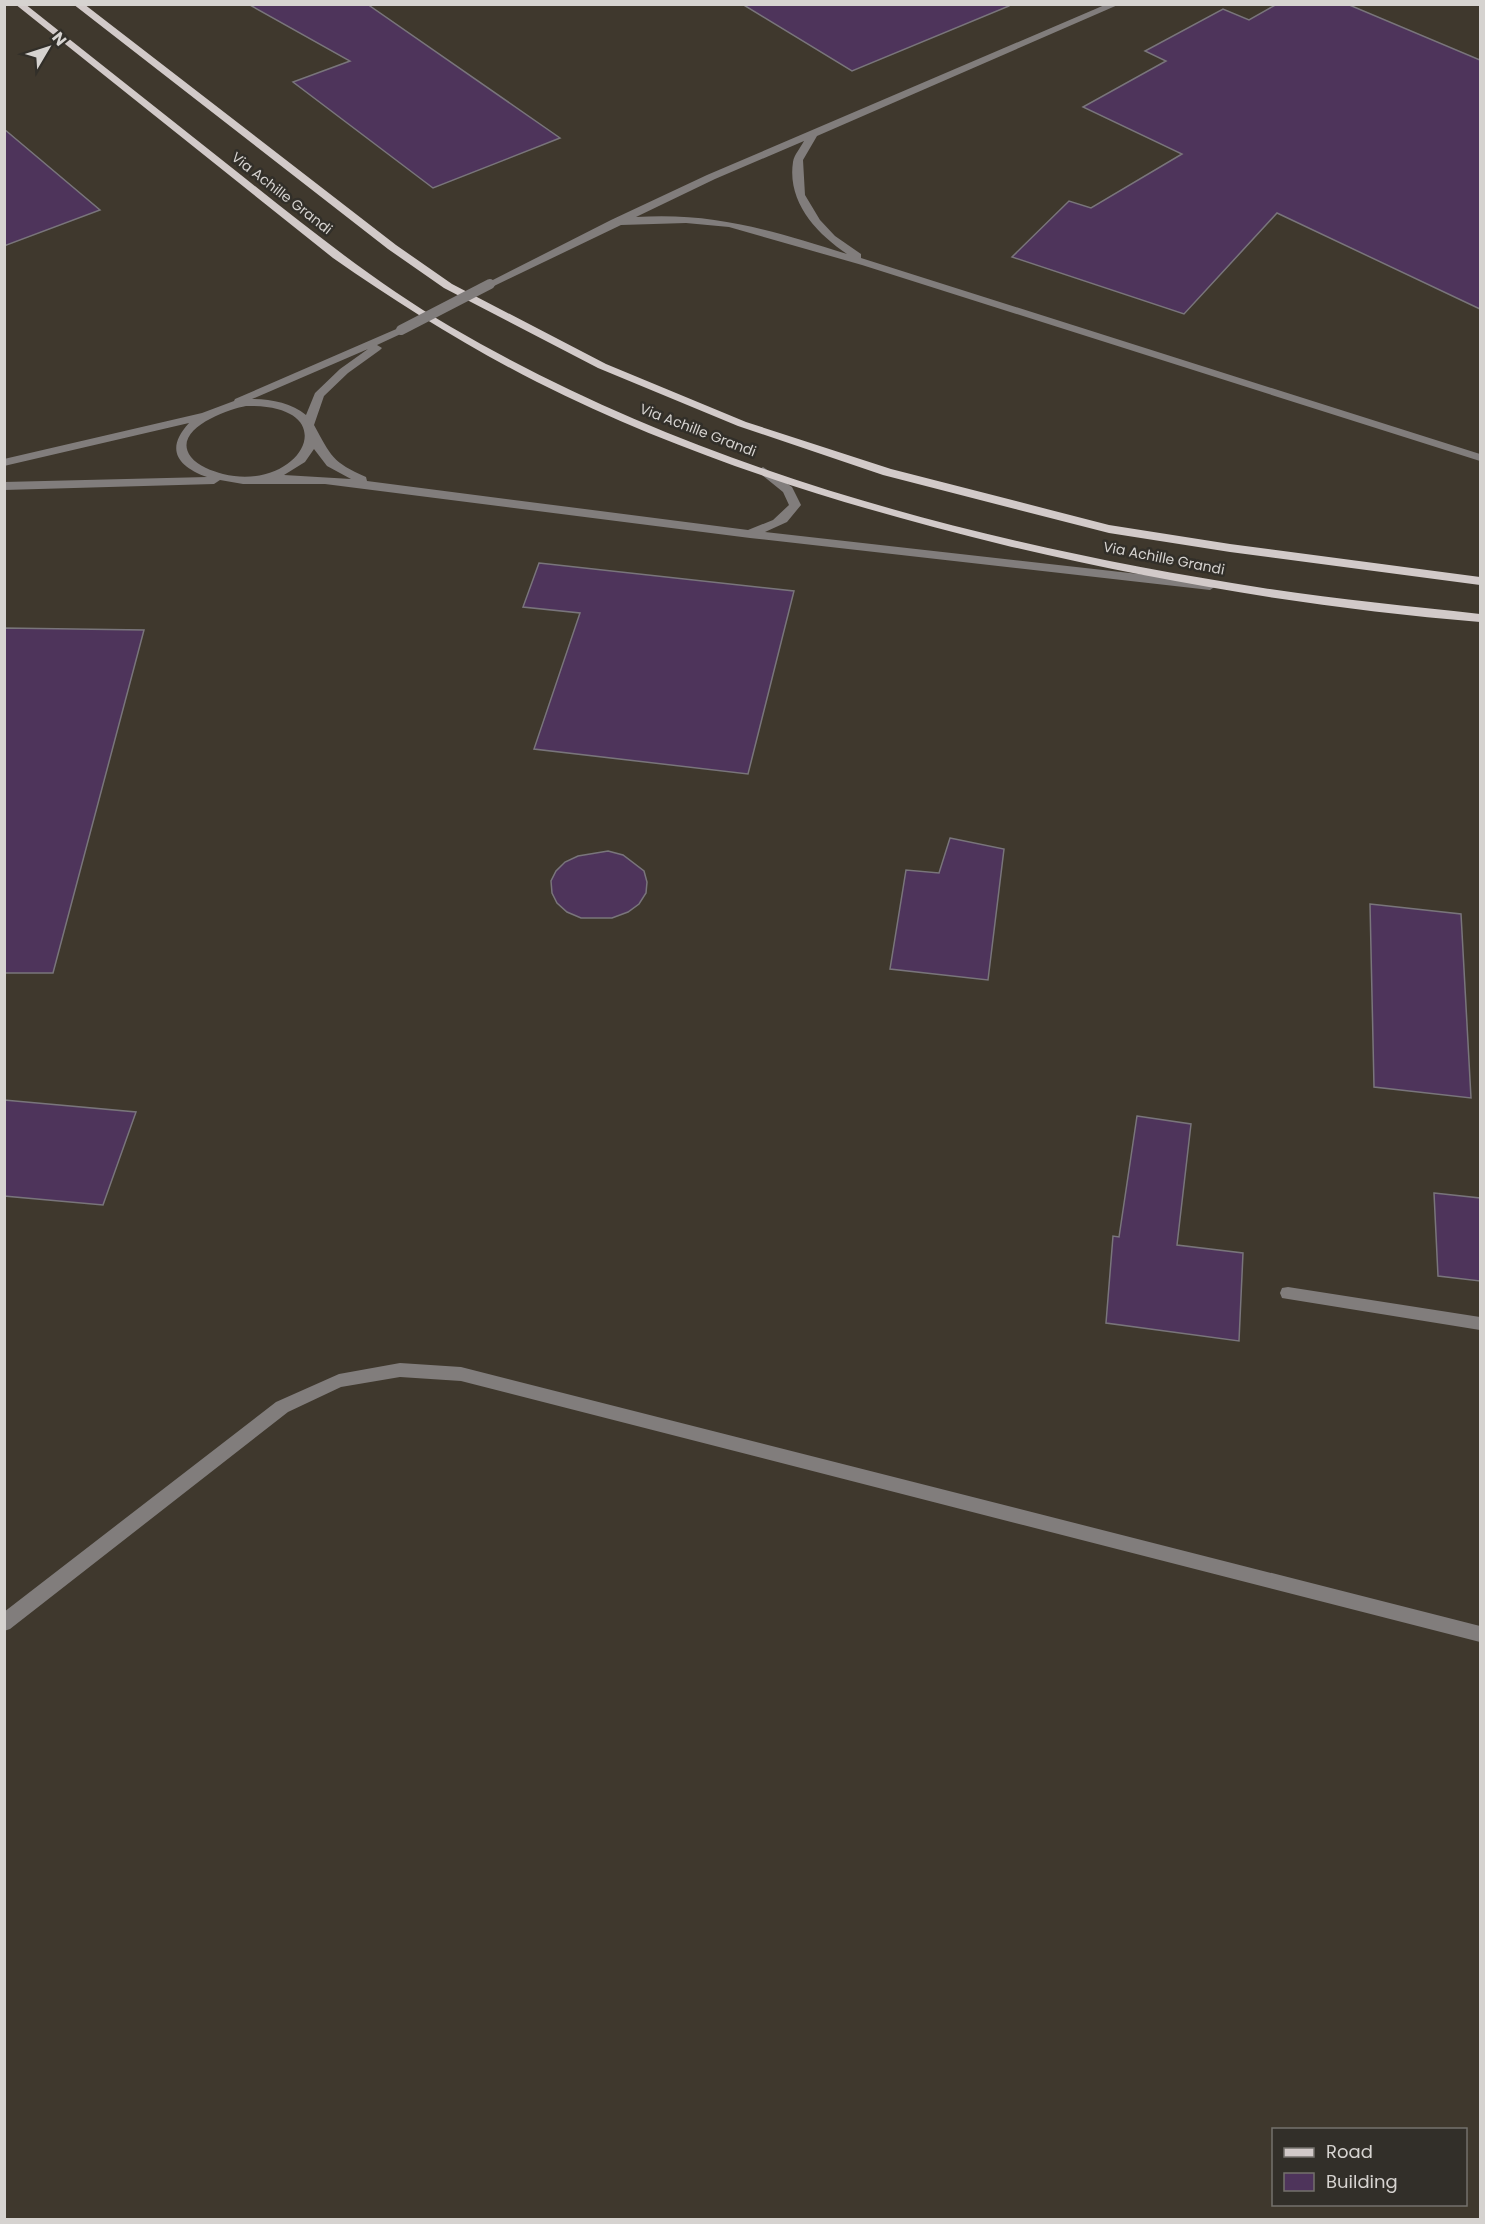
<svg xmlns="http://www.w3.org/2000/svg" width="1485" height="2224" viewBox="0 0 1485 2224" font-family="Poppins,sans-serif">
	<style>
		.built { fill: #3f382d; fill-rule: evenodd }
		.building { fill: #4e345b; stroke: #79757b; stroke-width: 1.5 }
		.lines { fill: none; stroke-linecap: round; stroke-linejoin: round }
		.minor { fill: #817d7c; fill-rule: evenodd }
		.major { fill: #d2cac9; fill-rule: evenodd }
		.minor-bridge { stroke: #817d7c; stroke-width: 10 }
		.labels { text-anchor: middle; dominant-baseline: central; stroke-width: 5; stroke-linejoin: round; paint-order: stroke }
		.far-street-label { font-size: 14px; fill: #d6d3d0; stroke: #322f29 }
	</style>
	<rect width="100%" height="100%" fill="#322f29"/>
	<path class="built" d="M5,5H1480V2219L5,2220ZM1274,2130H1466V2204H1274Z"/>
	<g class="building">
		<path d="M248,4H367L560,138L433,188L293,82L350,61Z"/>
		<path d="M742,4H1009V6L852,71Z"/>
		<path d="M1277,4H1347L1480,60V309L1277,213L1184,314L1012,257L1069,201L1091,208L1182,154L1083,107L1166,61L1145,51L1223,9L1249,20Z"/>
		<path d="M4,129L100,210L4,246Z"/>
		<path d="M539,563L794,591L748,774L534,749L580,613L523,607Z"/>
		<path d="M4,628L144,630L53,973H4Z"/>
		<path d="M950,838L1004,849L988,980L890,969L906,870L939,873Z"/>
		<path d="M608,851L623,855L644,871L647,882L646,893L639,904L628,912L612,918H581L567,912L557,903L552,893L551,881L556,871L565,862L578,856Z"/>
		<path d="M1370,904L1461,914L1471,1098L1374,1087Z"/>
		<path d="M4,1100L136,1112L103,1205L4,1196Z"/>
		<path d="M1137,1116L1191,1124L1177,1245L1243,1253L1239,1341L1106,1323L1113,1236L1119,1237Z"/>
		<path d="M1434,1193L1480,1198V1281L1438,1276Z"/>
	</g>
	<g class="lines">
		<g class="minor">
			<path d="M1107,4H1120L817,136L803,160L805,195L820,220L835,236L861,254V258L1480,454V461L862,265L729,227L686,223L621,225L494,286H486L485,284L611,220L707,175ZM804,141C801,147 794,155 793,162C787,202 816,233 847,254C772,231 716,212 636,217L715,179Z"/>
			<path d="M401,327L405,328V332L377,345L382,348L380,350L348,373L324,396L314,425C331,456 332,462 366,477L367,481L748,530L773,520L789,505L783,492L757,471L763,467L792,487L801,505L787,522L765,532L1210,582L1216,586L1210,590L750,538L325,484H243L220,480L214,484L4,490V482L207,477C177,466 165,449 189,423L4,466V459L202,413L234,401L235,399ZM368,349L340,369L315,393L306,415C292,403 271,399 252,399ZM246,406C348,404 302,493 223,474C212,471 198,466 191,457C170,430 228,409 246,406ZM314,449L327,466L351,479L284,475L305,462Z"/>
			<path d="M1288,1287L1480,1317V1330L1288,1299L1282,1298L1280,1293L1282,1288Z"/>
			<path d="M400,1363L461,1367L1480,1626V1642L461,1381L400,1377L341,1387L288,1412L10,1629L4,1631V1612L276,1402L339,1374Z"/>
		</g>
		<g class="major">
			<path d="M15,4H25C97,61 169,118 241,175C309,229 376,283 451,327C698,471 982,544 1263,588C1335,599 1408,606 1480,614V622C1320,609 1160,582 1004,545C844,506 684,456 537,382C466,346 399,304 333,258Z"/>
			<path d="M73,4H84L396,245L452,284L606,364L746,422L891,469L1109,525L1230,544L1480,577V585L1230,552L1109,533L883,475L738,426L598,368L444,288L388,249Z"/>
		</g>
		<path class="minor-bridge" d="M401,330L490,284"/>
	</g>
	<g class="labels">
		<g class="far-street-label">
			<text transform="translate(282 193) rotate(38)">Via Achille Grandi</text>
			<text transform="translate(698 430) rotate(21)">Via Achille Grandi</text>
			<text transform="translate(1164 558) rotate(11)">Via Achille Grandi</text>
		</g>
	</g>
	<rect width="1485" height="2224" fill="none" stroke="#d6d3d0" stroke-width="12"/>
	<rect x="1272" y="2128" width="195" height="78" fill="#322f29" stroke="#74716c" stroke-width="1.5"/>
	<rect x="1284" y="2148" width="30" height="9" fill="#d2cac9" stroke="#74716c" stroke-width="1.5"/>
	<text x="1326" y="2158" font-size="18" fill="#d6d3d0">Road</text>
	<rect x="1284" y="2173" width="30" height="18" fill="#4e345b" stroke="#74716c" stroke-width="1.5"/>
	<text x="1326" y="2188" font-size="18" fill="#d6d3d0">Building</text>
	<g transform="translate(48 48) rotate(51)" stroke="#322f29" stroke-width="4.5" paint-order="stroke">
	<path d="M0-4.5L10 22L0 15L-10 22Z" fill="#d6d3d0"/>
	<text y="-9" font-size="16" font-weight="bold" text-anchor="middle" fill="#d6d3d0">N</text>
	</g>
</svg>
